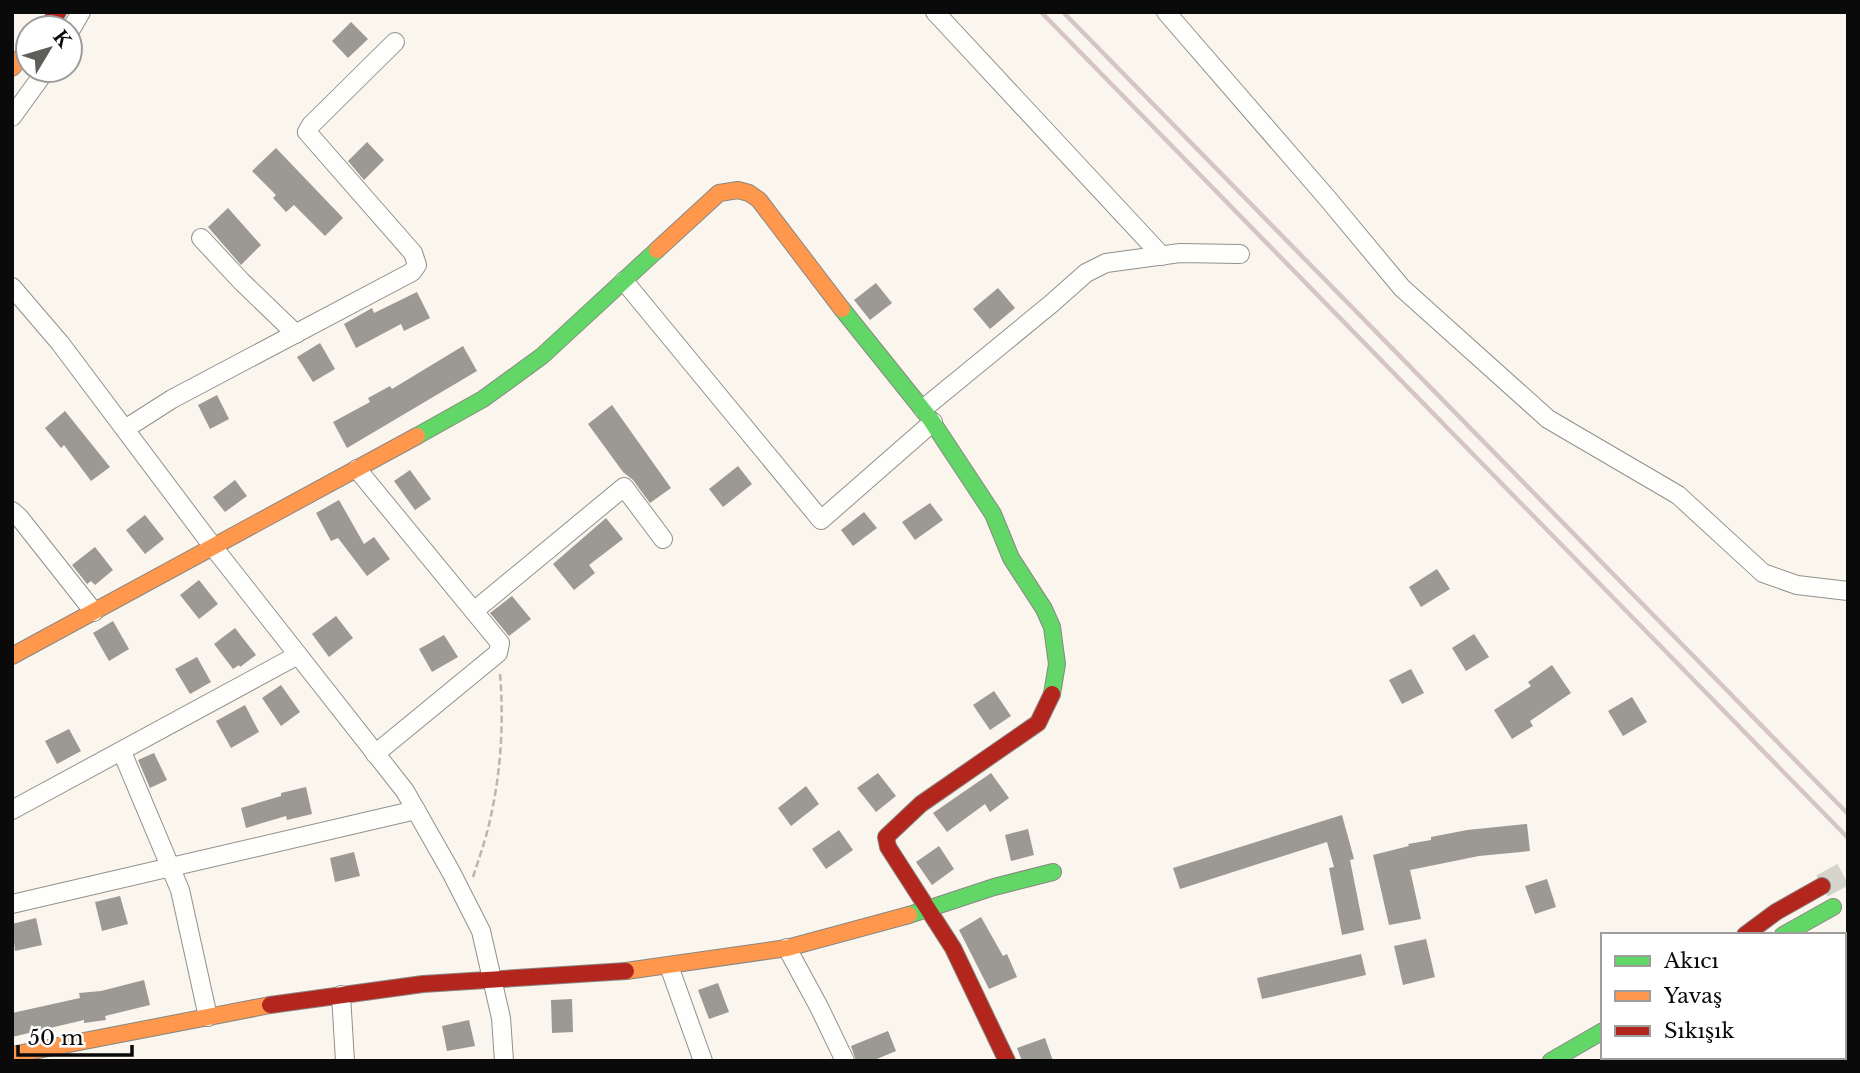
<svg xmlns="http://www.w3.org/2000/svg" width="1860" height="1073" viewBox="0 0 1860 1073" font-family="'Libre Baskerville',serif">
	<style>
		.building { fill: #9c9894 }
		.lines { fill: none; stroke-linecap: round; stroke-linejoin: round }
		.secondary-tunnel { stroke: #d6d3cb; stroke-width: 24; stroke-dasharray: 24 12; stroke-linecap: butt }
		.street-casing { stroke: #92908c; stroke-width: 20 }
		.fast-casing { stroke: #898783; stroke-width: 18 }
		.slow-casing { stroke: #898783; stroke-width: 18 }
		.jam-casing { stroke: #898783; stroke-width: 18 }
		.path { stroke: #b7b6b5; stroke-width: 2.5; stroke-dasharray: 7 3.5; stroke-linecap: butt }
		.street { stroke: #fefefc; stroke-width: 18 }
		.fast { stroke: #63d668; stroke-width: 16 }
		.slow { stroke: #ff974d; stroke-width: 16 }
		.jam { stroke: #b3261e; stroke-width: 16 }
		.rail { stroke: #d5c5c6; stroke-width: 4.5 }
	</style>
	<rect width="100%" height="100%" fill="#faf6ed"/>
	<g class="building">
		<path d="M351,22L368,39L348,58L332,41Z"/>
		<path d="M367,142L384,160L364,180L348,161Z"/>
		<path d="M276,148L343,218L325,236L294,205L286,212L273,198L276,195L252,171Z"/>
		<path d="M228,208L261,245L241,265L208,227Z"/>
		<path d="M876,283L892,303L870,320L854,300Z"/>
		<path d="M998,288L1015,308L990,329L973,309Z"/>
		<path d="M417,292L430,318L404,331L401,324L356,348L344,324L372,308L374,313Z"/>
		<path d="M320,343L335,369L313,382L297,357Z"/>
		<path d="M463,346L477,371L347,448L333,422L370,402L368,398L390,386L392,389Z"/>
		<path d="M217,395L229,419L210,429L198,405Z"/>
		<path d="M612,405L671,488L650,503L633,480L623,472L588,424Z"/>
		<path d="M65,411L110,467L91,481L64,445L61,448L45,428Z"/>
		<path d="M738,466L752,484L723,507L709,489Z"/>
		<path d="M410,470L431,499L415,510L394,481Z"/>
		<path d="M235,480L247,496L225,512L213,497Z"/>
		<path d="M339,500L364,544L374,537L390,559L367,576L338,538L331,541L316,513Z"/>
		<path d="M930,503L943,520L915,540L902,522Z"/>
		<path d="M864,512L877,528L853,546L841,530Z"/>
		<path d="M145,515L164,539L145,554L126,530Z"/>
		<path d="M606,518L623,539L589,565L595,573L574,590L553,564Z"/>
		<path d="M95,547L113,570L95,585L91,581L87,584L72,565Z"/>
		<path d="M1437,569L1450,589L1421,607L1409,587Z"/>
		<path d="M199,580L218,604L199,619L180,595Z"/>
		<path d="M512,596L531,619L509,636L490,613Z"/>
		<path d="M336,616L353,638L329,657L312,634Z"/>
		<path d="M113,621L129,649L109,661L93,633Z"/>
		<path d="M235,628L256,655L240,667L239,665L233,669L214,644Z"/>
		<path d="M1474,634L1489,657L1466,671L1452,648Z"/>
		<path d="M444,635L458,657L432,672L419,649Z"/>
		<path d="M197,657L211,682L190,694L175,669Z"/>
		<path d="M1552,665L1571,693L1530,721L1533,726L1512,739L1494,710L1531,686L1528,682Z"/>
		<path d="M1411,669L1424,693L1402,704L1389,680Z"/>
		<path d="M281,685L300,712L281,726L262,698Z"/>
		<path d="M994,691L1011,716L990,730L973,705Z"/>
		<path d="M1632,697L1647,722L1623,736L1608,711Z"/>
		<path d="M245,705L259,732L231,748L216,721Z"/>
		<path d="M69,729L81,751L57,764L45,741Z"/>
		<path d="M154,753L167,780L150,788L138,760Z"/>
		<path d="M878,773L896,796L876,812L857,788Z"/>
		<path d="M991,773L1009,798L990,812L985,804L947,832L933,813Z"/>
		<path d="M806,786L819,804L791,826L778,808Z"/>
		<path d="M306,787L312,814L287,820L286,816L246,828L241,808L281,796V793Z"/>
		<path d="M1342,815L1354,859L1350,860L1364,930L1342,935L1329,868L1334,867L1327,842L1180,889L1173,868Z"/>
		<path d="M1527,824L1530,851L1479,856L1410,870L1421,919L1389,925L1373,855L1409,846L1408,844L1431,840V837L1467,830Z"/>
		<path d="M1028,829L1034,855L1011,861L1005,835Z"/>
		<path d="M839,830L853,850L826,869L812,849Z"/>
		<path d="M939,846L954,869L932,885L916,862Z"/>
		<path d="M354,852L360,876L335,882L330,858Z"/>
		<path d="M1547,879L1556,907L1535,914L1525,886Z"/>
		<path d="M120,896L128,924L102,931L95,902Z"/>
		<path d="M981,917L1003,956L1007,954L1017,977L989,989L959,930Z"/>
		<path d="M36,918L42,945L15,951L12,924Z"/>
		<path d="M1426,939L1435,977L1403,985L1394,946Z"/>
		<path d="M1361,954L1366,975L1262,999L1257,978Z"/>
		<path d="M144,980L150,1005L105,1016L106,1020L84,1023V1020L12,1037V1013L80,998L79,993L101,991Z"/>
		<path d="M718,983L729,1012L709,1019L698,990Z"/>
		<path d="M572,999L573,1032L552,1033L551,1000Z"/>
		<path d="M469,1020L475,1046L447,1051L442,1026Z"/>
		<path d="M888,1031L896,1051L872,1061H856L851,1046Z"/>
		<path d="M1045,1038L1053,1061H1022L1017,1048Z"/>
	</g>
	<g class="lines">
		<path class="secondary-tunnel" d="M1822,886L1848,872"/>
		<defs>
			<g id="street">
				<path d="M935,12L1162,256"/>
				<path d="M1166,12L1328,199L1402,288L1548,419L1678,495L1763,573L1797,585L1848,591"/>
				<path d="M70,31L81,12"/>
				<path d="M12,117L46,70"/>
				<path d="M201,238L242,282L296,334"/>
				<path d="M624,281L821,520L933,422"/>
				<path d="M12,287L60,343L214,548L405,791L451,872L481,931L501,1018L504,1061"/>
				<path d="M923,409L1051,304L1086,273L1106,263L1180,253L1240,254"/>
				<path d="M125,429L172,399L412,272L417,265L413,253L307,132L311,125L395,42"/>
				<path d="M357,469L500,643L498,653L375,754"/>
				<path d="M12,511L19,517L94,612"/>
				<path d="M474,611L624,487L663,539"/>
				<path d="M122,752L180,890L208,1017"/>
				<path d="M12,810L298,655"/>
				<path d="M12,904L416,810"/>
				<path d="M787,948L819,1007L845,1061"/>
				<path d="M669,966L703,1061"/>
				<path d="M341,995L345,1061"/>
			</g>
			<g id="fast">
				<path d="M842,309L931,420L993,514L1011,558L1044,609L1052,627L1057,664L1052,694"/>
				<path d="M417,436L483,399L542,356L657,250"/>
				<path d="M909,915L994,887L1053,872"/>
				<path d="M1783,935L1833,907"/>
				<path d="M1551,1061L1603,1031"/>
			</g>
			<g id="slow">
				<path d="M12,68L28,49"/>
				<path d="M657,250L719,193L738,190L749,193L759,200L842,309"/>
				<path d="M12,656L417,436"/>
				<path d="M626,971L787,948L909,915"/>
				<path d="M12,1055L270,1005"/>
			</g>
			<g id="jam">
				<path d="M46,28L58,12"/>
				<path d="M1745,935L1776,912L1822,886"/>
				<path d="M270,1005L423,984L626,971"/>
				<path d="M1007,1061L953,948L888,847L886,837L921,804L1038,723L1052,694"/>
			</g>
		</defs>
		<use href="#street" class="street-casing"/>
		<use href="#fast" class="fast-casing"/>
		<use href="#slow" class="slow-casing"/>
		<use href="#jam" class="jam-casing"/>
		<path class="path" d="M473,877C479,858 486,839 490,820C501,772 504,722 500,674"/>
		<use href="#street" class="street"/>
		<use href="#fast" class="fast"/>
		<use href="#slow" class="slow"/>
		<use href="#jam" class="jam"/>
		<g class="rail">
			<path d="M1041,12L1848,838"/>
			<path d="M1063,12L1848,814"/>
		</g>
	</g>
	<rect width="1860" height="1073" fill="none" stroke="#0a0a0a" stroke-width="28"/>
	<rect x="1601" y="933" width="245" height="126" fill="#ffffff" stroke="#9d9d9d" stroke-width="2"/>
	<rect x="1615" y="956" width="35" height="10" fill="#63d668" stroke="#9d9d9d" stroke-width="2"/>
	<text x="1664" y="968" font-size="21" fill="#0a0a0a">Akıcı</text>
	<rect x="1615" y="991" width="35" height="10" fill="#ff974d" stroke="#9d9d9d" stroke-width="2"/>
	<text x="1664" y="1003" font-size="21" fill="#0a0a0a">Yavaş</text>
	<rect x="1615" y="1026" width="35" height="10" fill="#b3261e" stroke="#9d9d9d" stroke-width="2"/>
	<text x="1664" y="1038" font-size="21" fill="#0a0a0a">Sıkışık</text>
	<g transform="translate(49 49) rotate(52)"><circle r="33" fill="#ffffff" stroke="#9d9d9d" stroke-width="2"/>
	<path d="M0-5L12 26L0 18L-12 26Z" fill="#5e5d59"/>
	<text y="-10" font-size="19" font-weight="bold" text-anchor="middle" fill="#0a0a0a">K</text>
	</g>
	<path d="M18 1045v10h114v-10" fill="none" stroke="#0a0a0a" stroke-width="3.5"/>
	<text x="28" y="1045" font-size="21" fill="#0a0a0a" stroke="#ffffff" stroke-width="5" paint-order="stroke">50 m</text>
</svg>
